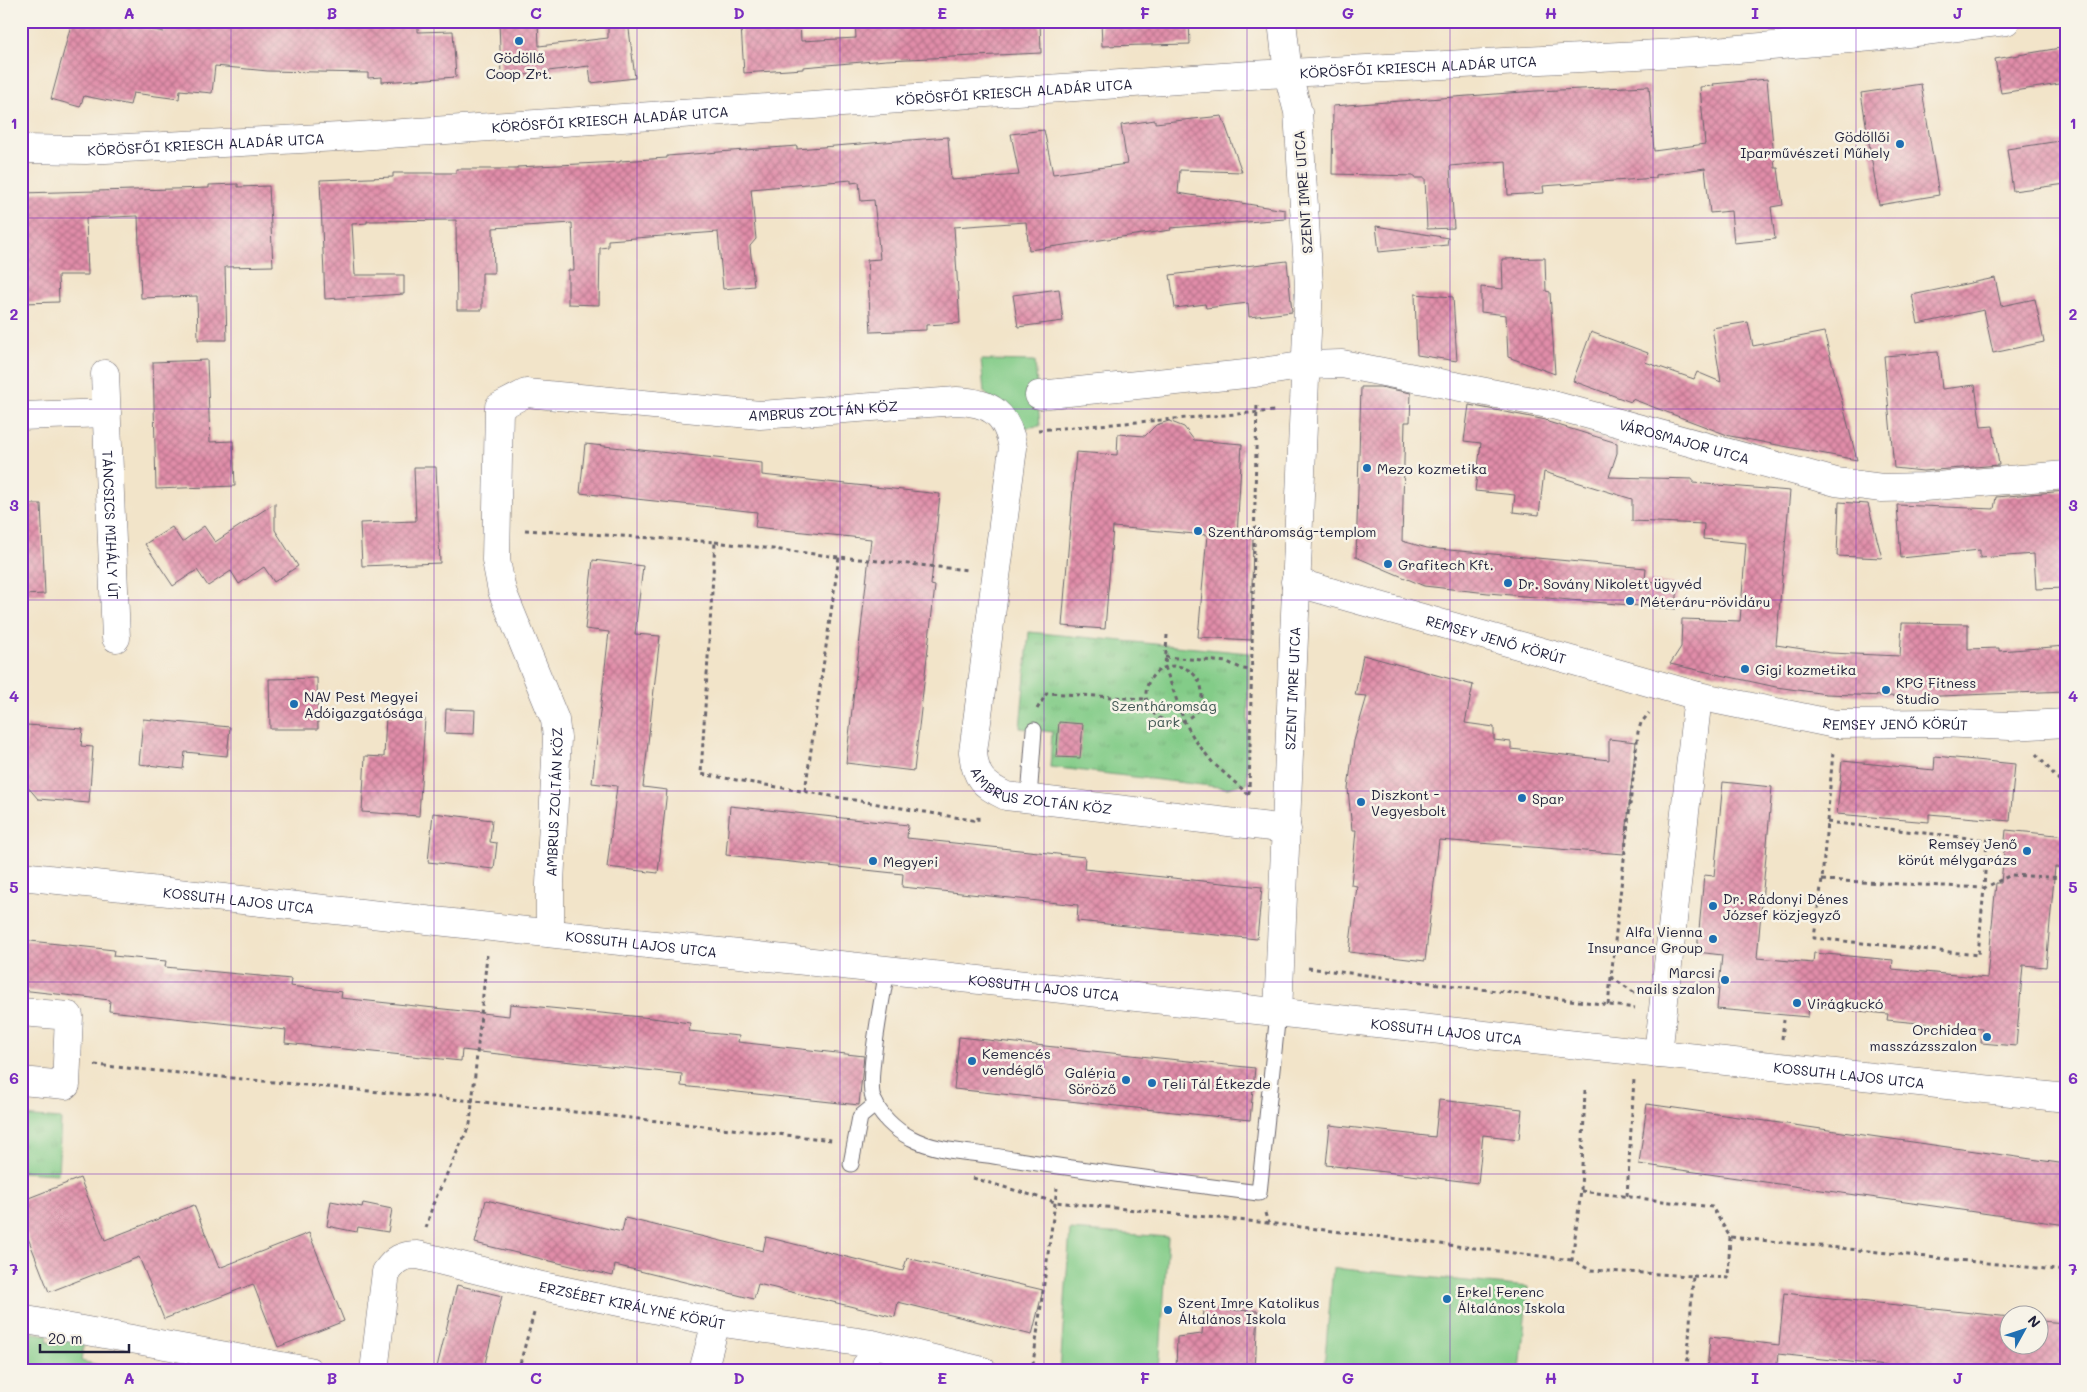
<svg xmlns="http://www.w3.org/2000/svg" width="2087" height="1392" viewBox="0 0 2087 1392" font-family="Mali,sans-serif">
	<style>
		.grass { fill: #83cc88; stroke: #527762 }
		.park { fill: url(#park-tufts); stroke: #527762 }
		.building { fill: url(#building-cross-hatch) }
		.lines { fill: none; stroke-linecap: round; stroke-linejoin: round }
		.lane-casing { stroke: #6b666d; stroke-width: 17 }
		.street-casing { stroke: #6b666d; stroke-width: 29 }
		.path { stroke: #6b666d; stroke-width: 3; stroke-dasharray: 4 4; stroke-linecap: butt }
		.lane { stroke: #fff; stroke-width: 15 }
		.street { stroke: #fff; stroke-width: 28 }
		.grid { fill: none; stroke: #7b2cbf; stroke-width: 1; stroke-opacity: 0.55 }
		.poi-dot { fill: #1f6fb2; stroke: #f7f3e8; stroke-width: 2 }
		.labels { text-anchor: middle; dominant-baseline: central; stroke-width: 5; stroke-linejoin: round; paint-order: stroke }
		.poi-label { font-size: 14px; fill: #22223b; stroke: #f7f3e8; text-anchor: start }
		.street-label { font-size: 14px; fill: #22223b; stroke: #f7f3e8 }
		.park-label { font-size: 14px; fill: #3f5552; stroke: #f7f3e8 }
		.neatline { fill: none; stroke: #7b2cbf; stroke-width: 2 }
		.grid-label { font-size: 16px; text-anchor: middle; font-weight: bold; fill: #7b2cbf }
	</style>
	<defs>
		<pattern id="park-tufts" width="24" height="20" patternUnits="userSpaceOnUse" patternTransform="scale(1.25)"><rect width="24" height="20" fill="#83cc88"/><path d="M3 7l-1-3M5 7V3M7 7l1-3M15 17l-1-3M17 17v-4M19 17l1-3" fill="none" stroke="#71af76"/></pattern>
		<pattern id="building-cross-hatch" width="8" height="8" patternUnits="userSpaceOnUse" patternTransform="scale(1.25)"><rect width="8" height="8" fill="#e18da9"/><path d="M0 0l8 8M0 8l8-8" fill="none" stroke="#b6738b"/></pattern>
	</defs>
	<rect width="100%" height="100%" fill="#f7f3e8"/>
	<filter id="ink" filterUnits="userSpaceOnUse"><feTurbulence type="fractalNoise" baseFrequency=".02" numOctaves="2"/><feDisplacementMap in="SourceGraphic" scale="10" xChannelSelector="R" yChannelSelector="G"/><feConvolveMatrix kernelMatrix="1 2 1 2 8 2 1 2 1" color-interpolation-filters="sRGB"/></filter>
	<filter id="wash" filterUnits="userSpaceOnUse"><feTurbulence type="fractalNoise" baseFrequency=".0096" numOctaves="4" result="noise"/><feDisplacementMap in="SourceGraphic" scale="20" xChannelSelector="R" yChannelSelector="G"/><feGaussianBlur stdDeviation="1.12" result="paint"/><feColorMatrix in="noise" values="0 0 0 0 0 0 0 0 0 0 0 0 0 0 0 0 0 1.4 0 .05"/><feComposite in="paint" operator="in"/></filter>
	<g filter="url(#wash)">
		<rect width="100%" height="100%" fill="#f2e4c9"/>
		<g class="grass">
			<path d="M981,360L1035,361L1040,426L1020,428L984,392Z"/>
			<path d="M1070,1230L1168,1237L1159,1371H1060Z"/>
			<path d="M1333,1268L1528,1287L1520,1371H1352L1324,1368Z"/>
			<path d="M21,1331L48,1335L47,1342L60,1344L62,1338L84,1342L81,1361L124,1371H28L21,1365Z"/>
		</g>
		<g class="park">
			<path d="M1029,632L1249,653L1247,783L1227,788L1050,767L1052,732L1020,728Z"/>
			<path d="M21,1116L61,1119L58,1174L21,1172Z"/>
		</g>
		<g id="blocks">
			<g class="building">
				<path d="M72,21H114L163,32L164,21H418V32L453,31L456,77L382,82V77L368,78V73L268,71L215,66L212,93L180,90L179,99L133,93L130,105L84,96L80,107L51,99Z"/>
				<path d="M499,21H538L539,46L608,38V21H628L635,78L591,83L589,66L540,72V74L501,76Z"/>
				<path d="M767,21H800L801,41L856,38L855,21H954L955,27L1011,25V21H1040L1041,53L886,60L803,67V69L744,73L741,26L767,25Z"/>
				<path d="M1101,21H1189L1190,44L1102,46Z"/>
				<path d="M2066,47V83L2001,93L1995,59Z"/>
				<path d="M1767,79L1775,168H1778L1783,205L1771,207L1775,239L1734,243L1731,211L1710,213L1705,168L1656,175V178L1543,186L1544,193L1508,195L1506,161L1450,166L1454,228L1427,229L1425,178H1414V176L1332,174L1333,106L1536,91L1649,86L1654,151L1705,144L1700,87L1714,86L1713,84Z"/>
				<path d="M1921,84L1939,195L1879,205L1861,93Z"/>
				<path d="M1222,116L1242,172L1180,170L1178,193L1285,210V219L1170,228L1171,230L1029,250L1026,222L954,227L960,323L926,325V330L871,332L867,260L880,259L874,200L861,201L859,182L851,183V180L751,189L756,239L750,246L754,286L723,289L718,232L608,240V247L600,248L599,305L568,304V270H574L572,223L493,228L494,273H482V310H457L456,220L367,221V223L352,224L355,275H404V294L325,299L320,180L393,177V173H456V169H517V167L620,162V161L667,158V156L797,146V149L948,137L951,180L1019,175L1011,134L1044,130L1053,174L1127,164L1121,125L1155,120V123Z"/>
				<path d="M2066,140V184L2013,191L2007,149Z"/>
				<path d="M238,184V187L269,186L273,266L225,267L227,340H198L197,296L141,298L138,216L86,218L88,275H58L59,302L22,303L21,193L209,188V185Z"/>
				<path d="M1376,226L1448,238L1447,245L1379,252Z"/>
				<path d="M1545,258L1546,291L1550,292L1555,374L1508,357L1506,315L1481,312V287L1503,289L1502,259Z"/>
				<path d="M1287,261L1292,312L1249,317L1248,303L1206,308L1205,304L1175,308L1170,275Z"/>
				<path d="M1995,278L2001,306L2035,299L2044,342L1993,353L1984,310L1918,324L1912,295Z"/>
				<path d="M1059,289L1063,321L1018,327L1013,295Z"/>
				<path d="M1415,294L1453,297L1457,361L1417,355Z"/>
				<path d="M1748,322L1753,346L1824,332L1857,460L1730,436L1632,399L1631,402L1573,381L1591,332L1648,353L1645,362L1694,379L1697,372L1721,382L1712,328Z"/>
				<path d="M1938,352L1942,389L1975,385L1981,427L1993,426L1999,465L1923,471L1894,468L1884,356Z"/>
				<path d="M207,360L210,442L233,441L235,486L156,489L153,362Z"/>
				<path d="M1361,387H1380L1411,393L1410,422H1405L1402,541L1427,548L1646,568L1645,581L1678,584L1676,609L1488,593L1424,586L1356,557Z"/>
				<path d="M1469,405L1546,420L1548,422L1617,443V453L1609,477L1693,479V483L1790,491L1776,645L1830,653L1900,656L1902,623L1968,624V649L1999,648V651L2066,646V691L1915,697L1826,694L1776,687L1670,664L1681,647L1682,619L1740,621L1746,543L1703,539L1704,524L1632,521V499L1544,472L1539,515L1513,512L1515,495L1475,491L1481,443L1464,441Z"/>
				<path d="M1169,421L1184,427L1194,440L1242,444L1237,537H1253L1251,640L1198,637L1207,535L1113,527L1105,629L1062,626L1076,452L1117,455L1118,434L1145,436L1156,425Z"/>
				<path d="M585,444L762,463V475L940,494L931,585L935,586L914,771L846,763L871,539L755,527L757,512L580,493Z"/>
				<path d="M414,467H436L440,563L362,566L360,523L416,521Z"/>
				<path d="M2066,491V588L2036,589L2034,554L1980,558V550L1901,558L1897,505L1994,509L1996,497Z"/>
				<path d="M1839,502L1868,504L1882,558L1837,556Z"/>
				<path d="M275,503V530L298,566L274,582L264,567L239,584L231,571L208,586L197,570L173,586L145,544L172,527L182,542L204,526L215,542Z"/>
				<path d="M21,504H41L45,594L21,595Z"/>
				<path d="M593,560L643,566L635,634L660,636L643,787L667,790L658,873L607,867L617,786L592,783L609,632L585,629Z"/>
				<path d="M1363,655L1473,685L1465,723L1494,727V740L1511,742V749L1609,760V739L1636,742L1624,854L1439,840L1425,961L1349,952L1357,886L1351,885L1356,830H1352L1348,789L1354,741L1367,696L1355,695Z"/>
				<path d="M317,678L318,729H270L269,679Z"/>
				<path d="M446,709L475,710L474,734L445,733Z"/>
				<path d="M386,716L425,719L419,816L362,812L365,756L384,757Z"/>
				<path d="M143,719L230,727L227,756L185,752L183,769L139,764Z"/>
				<path d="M1059,722L1083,724L1080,758L1056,757Z"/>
				<path d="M27,725L83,729L81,746L93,747L89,803L38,799L27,786L24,773Z"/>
				<path d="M1935,756L2015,764L2010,821L1929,814V822L1837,814L1842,761L1934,770Z"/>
				<path d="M1723,782L1772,787L1757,958L1813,963L1814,953L1893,960L1892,969L1987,978L1996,883H2001L2006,830L2066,836V868L2055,867L2046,967L2023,965L2016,1046L1981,1043L1982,1029L1887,1020L1888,1014L1809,1006L1808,1017L1717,1009L1722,955L1697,952L1704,875L1714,876Z"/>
				<path d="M730,806L908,825L907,838L1085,857L1084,869L1262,887L1257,939L1077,921L1078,905L902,887L903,874L726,855Z"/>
				<path d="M433,813L492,820L490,842L497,843L494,869L428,862Z"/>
				<path d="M21,940L114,950L113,956L166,961L165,967L291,979L290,986L342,992L341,998L509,1016L510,1004L652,1018L690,1023L689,1031L739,1036L738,1042L864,1056L859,1105L681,1086L682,1074L462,1050L461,1061L285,1043L286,1030L109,1011L110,1000L21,990Z"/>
				<path d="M959,1037L1255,1068L1250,1120L954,1089Z"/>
				<path d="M1439,1100L1522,1109L1519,1139L1483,1135L1478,1183L1326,1165L1330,1125L1435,1137Z"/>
				<path d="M1647,1104L2066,1164V1225L1639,1164Z"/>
				<path d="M80,1178L105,1240L194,1205L219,1268L309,1233L344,1321L278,1347L253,1284L164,1319L139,1257L49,1292L21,1220V1201Z"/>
				<path d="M486,1200L622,1232L625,1218L763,1251L766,1237L903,1271L907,1258L1043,1290L1032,1335L898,1302L895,1317L758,1284L754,1299L615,1265L613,1276L475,1243Z"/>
				<path d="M331,1201L362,1207L363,1203L392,1209L388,1232L358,1227L357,1232L327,1226Z"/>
				<path d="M457,1285L502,1296L483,1371H436Z"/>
				<path d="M1784,1293L2010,1317V1344H2040V1321L2066,1323V1371H1932L1778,1354L1776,1371H1707L1710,1337L1779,1345Z"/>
				<path d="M1204,1309L1258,1311L1255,1371H1176L1177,1337L1202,1334Z"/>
			</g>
		</g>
	</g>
	<g filter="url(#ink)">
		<use href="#blocks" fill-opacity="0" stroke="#6b666d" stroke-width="1"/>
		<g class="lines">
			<defs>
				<g id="lane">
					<path d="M1029,799L1034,730"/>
					<path d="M887,970C883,995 866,1078 873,1098C879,1115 895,1130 911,1138C937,1152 972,1152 1000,1157C1086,1171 1173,1182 1259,1193L1278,1013"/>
					<path d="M851,1164L860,1117L876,1104"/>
				</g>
				<g id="street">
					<path id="s1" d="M21,149L86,150L359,136L1251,75L1716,51L1883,36L2006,21"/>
					<path id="s2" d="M105,374L116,638"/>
					<path id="s3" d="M1039,395L1255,373L1307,365L1342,364L1553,405L1836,482L1882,488L1924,487L2066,475"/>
					<path d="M21,416L107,413"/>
					<path id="s4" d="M1295,582L1698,696L1835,724L1939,723L2010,726L2066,723"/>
					<path id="s5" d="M21,876L2066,1098"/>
					<path id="s6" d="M550,933V884L557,738L555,720L502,591L496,560L499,407L526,393L760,415L957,401C990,402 1007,413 1013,448L973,752C975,777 983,785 1006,796L1287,829"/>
					<path d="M21,1012L69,1016L66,1085L21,1081"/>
					<path id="s7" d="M1278,1013L1309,285L1298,112L1288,74L1282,21"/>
					<path d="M1658,1054L1698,696"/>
					<path d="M21,1319L309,1371"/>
					<path id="s8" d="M374,1371L386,1272C395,1259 402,1255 418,1255L542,1286L716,1322L873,1344L983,1371"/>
					<path d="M703,1371L716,1322"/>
					<path d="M865,1371L866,1366"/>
				</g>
			</defs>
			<use href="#lane" class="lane-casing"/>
			<use href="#street" class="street-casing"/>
			<g class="path">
				<path d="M1038,430L1274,411"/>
				<path d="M525,530L715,542L701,774L978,821V814"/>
				<path d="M715,542L839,557L968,570"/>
				<path d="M1167,635L1165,667L1184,721L1195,740L1213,763L1249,795"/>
				<path d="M1165,657L1227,662L1243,669L1252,670"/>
				<circle cx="1174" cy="694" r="28"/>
				<path d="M1037,709L1047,693L1146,699"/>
				<path d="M2036,754L2066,788"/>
				<path d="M805,791L839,557"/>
				<path d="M1249,794L1257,402"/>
				<path d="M1827,822L1987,840L1984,888L2011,875L2066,878"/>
				<path d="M1822,880L1984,888L1978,955L1814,938L1822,880L1833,752"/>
				<path d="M1308,968L1635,1008"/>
				<path d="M1611,977L1635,993"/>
				<path d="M1608,1005L1638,732L1641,723L1649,713"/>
				<path d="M1782,1039L1784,1020"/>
				<path d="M95,1065L474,1101L832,1140"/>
				<path d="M1585,1090L1581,1191L1572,1260L1590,1270L1693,1276L1687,1371"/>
				<path d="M973,1178L1055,1202L1268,1223"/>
				<path d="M1581,1191L1712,1207L1730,1237L2066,1271"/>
				<path d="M1627,1196L1634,1079"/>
				<path d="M1265,1213L1268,1223L1572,1260"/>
				<path d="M426,1228L433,1204L470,1124L487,955"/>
				<path d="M1693,1276L1728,1278L1730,1237"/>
				<path d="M518,1371L534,1313"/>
				<path d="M1027,1371L1033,1364L1057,1188"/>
			</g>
			<use href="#lane" class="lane"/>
			<use href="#street" class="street"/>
		</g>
	</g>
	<path class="grid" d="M231,21V1371M434,21V1371M637,21V1371M840,21V1371M1044,21V1371M1247,21V1371M1450,21V1371M1653,21V1371M1856,21V1371M21,218H2066M21,409H2066M21,600H2066M21,791H2066M21,982H2066M21,1174H2066"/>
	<g class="poi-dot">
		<circle cx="519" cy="41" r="5"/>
		<circle cx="1900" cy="144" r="5"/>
		<circle cx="1367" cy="468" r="5"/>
		<circle cx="1198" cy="531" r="5"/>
		<circle cx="1388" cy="564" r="5"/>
		<circle cx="1508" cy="583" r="5"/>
		<circle cx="1630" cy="601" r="5"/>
		<circle cx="1745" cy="669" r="5"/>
		<circle cx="1886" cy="690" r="5"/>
		<circle cx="294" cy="704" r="5"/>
		<circle cx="1522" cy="798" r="5"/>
		<circle cx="1361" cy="802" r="5"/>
		<circle cx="2027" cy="851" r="5"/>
		<circle cx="873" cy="861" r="5"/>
		<circle cx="1713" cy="906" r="5"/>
		<circle cx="1713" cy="939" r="5"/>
		<circle cx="1725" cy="980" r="5"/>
		<circle cx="1797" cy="1003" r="5"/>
		<circle cx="1987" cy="1037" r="5"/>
		<circle cx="972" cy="1061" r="5"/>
		<circle cx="1126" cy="1080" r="5"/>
		<circle cx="1152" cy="1083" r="5"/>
		<circle cx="1447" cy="1299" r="5"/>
		<circle cx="1168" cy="1310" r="5"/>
	</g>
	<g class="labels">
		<g class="poi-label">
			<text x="519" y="57" text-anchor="middle">Gödöllő<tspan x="519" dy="16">Coop Zrt.</tspan></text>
			<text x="1890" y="136" text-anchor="end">Gödöllői<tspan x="1890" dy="16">Iparművészeti Műhely</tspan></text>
			<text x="1377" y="468">Mezo kozmetika</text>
			<text x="1208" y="531">Szentháromság-templom</text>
			<text x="1398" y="564">Grafitech Kft.</text>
			<text x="1518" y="583">Dr. Sovány Nikolett ügyvéd</text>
			<text x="1640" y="601">Méteráru-rövidáru</text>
			<text x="1755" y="669">Gigi kozmetika</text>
			<text x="1896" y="682">KPG Fitness<tspan x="1896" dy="16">Studio</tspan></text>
			<text x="304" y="696">NAV Pest Megyei<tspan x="304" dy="16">Adóigazgatósága</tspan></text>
			<text x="1371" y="794">Diszkont -<tspan x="1371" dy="16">Vegyesbolt</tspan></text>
			<text x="1532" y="798">Spar</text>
			<text x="2017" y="843" text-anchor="end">Remsey Jenő<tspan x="2017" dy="16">körút mélygarázs</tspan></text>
			<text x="883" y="861">Megyeri</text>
			<text x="1723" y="898">Dr. Rádonyi Dénes<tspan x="1723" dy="16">József közjegyző</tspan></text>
			<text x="1703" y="931" text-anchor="end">Alfa Vienna<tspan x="1703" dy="16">Insurance Group</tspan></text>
			<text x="1715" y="972" text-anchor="end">Marcsi<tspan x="1715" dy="16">nails szalon</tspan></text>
			<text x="1807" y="1003">Virágkuckó</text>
			<text x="1977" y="1029" text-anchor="end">Orchidea<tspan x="1977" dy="16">masszázsszalon</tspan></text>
			<text x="982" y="1053">Kemencés<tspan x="982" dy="16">vendéglő</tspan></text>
			<text x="1116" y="1072" text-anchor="end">Galéria<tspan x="1116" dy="16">Söröző</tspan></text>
			<text x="1162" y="1083">Teli Tál Étkezde</text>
			<text x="1457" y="1291">Erkel Ferenc<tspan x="1457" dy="16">Általános Iskola</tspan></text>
			<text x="1178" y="1302">Szent Imre Katolikus<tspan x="1178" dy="16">Általános Iskola</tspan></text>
		</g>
		<g class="street-label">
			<text stroke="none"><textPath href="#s1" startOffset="1400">KÖRÖSFŐI KRIESCH ALADÁR UTCA</textPath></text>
			<text stroke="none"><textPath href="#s1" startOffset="995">KÖRÖSFŐI KRIESCH ALADÁR UTCA</textPath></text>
			<text stroke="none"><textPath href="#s1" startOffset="590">KÖRÖSFŐI KRIESCH ALADÁR UTCA</textPath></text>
			<text stroke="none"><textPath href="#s1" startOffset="185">KÖRÖSFŐI KRIESCH ALADÁR UTCA</textPath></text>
			<text transform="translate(1303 192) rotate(-94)">SZENT IMRE UTCA</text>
			<text stroke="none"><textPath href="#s6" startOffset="866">AMBRUS ZOLTÁN KÖZ</textPath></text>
			<text stroke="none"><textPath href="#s3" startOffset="656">VÁROSMAJOR UTCA</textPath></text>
			<text stroke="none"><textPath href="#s2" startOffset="151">TÁNCSICS MIHÁLY ÚT</textPath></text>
			<text stroke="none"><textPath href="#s4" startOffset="209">REMSEY JENŐ KÖRÚT</textPath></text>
			<text stroke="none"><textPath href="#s7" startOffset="325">SZENT IMRE UTCA</textPath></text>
			<text stroke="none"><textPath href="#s4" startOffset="619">REMSEY JENŐ KÖRÚT</textPath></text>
			<text stroke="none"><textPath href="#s6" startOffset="1479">AMBRUS ZOLTÁN KÖZ</textPath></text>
			<text stroke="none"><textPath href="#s6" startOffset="131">AMBRUS ZOLTÁN KÖZ</textPath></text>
			<text stroke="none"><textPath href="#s5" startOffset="219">KOSSUTH LAJOS UTCA</textPath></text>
			<text stroke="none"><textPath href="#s5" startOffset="624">KOSSUTH LAJOS UTCA</textPath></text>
			<text stroke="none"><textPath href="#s5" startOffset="1029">KOSSUTH LAJOS UTCA</textPath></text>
			<text stroke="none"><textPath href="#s5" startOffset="1434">KOSSUTH LAJOS UTCA</textPath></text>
			<text stroke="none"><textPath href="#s5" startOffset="1839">KOSSUTH LAJOS UTCA</textPath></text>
			<text stroke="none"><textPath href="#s8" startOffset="358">ERZSÉBET KIRÁLYNÉ KÖRÚT</textPath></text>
		</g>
		<g class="park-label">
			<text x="1164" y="705">Szentháromság<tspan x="1164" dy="16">park</tspan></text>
		</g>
	</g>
	<rect width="2087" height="1392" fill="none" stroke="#f7f3e8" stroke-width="55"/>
	<g transform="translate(2024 1330) rotate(50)"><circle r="24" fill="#f7f3e8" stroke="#a29fa3"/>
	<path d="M0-4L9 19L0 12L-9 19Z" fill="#1f6fb2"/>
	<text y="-8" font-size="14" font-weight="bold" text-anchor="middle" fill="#22223b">N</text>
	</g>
	<path d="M40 1344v8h89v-8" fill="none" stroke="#22223b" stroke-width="2.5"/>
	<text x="48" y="1344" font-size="15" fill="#22223b" stroke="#f7f3e8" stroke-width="4" paint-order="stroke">20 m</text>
	<rect x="28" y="28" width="2032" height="1336" class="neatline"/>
	<g class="grid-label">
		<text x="129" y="19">A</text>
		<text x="332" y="19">B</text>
		<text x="536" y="19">C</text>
		<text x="739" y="19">D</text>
		<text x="942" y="19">E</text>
		<text x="1145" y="19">F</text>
		<text x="1348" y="19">G</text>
		<text x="1551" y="19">H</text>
		<text x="1755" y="19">I</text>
		<text x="1958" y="19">J</text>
		<text x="14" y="129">1</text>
		<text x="2073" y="129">1</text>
		<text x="14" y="320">2</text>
		<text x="2073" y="320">2</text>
		<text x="14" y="511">3</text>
		<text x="2073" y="511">3</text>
		<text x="14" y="702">4</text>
		<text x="2073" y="702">4</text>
		<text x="14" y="893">5</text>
		<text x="2073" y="893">5</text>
		<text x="14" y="1084">6</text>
		<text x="2073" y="1084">6</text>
		<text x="14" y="1275">7</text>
		<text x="2073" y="1275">7</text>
		<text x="129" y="1384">A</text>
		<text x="332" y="1384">B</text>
		<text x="536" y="1384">C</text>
		<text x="739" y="1384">D</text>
		<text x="942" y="1384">E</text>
		<text x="1145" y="1384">F</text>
		<text x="1348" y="1384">G</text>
		<text x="1551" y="1384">H</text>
		<text x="1755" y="1384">I</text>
		<text x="1958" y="1384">J</text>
	</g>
</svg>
